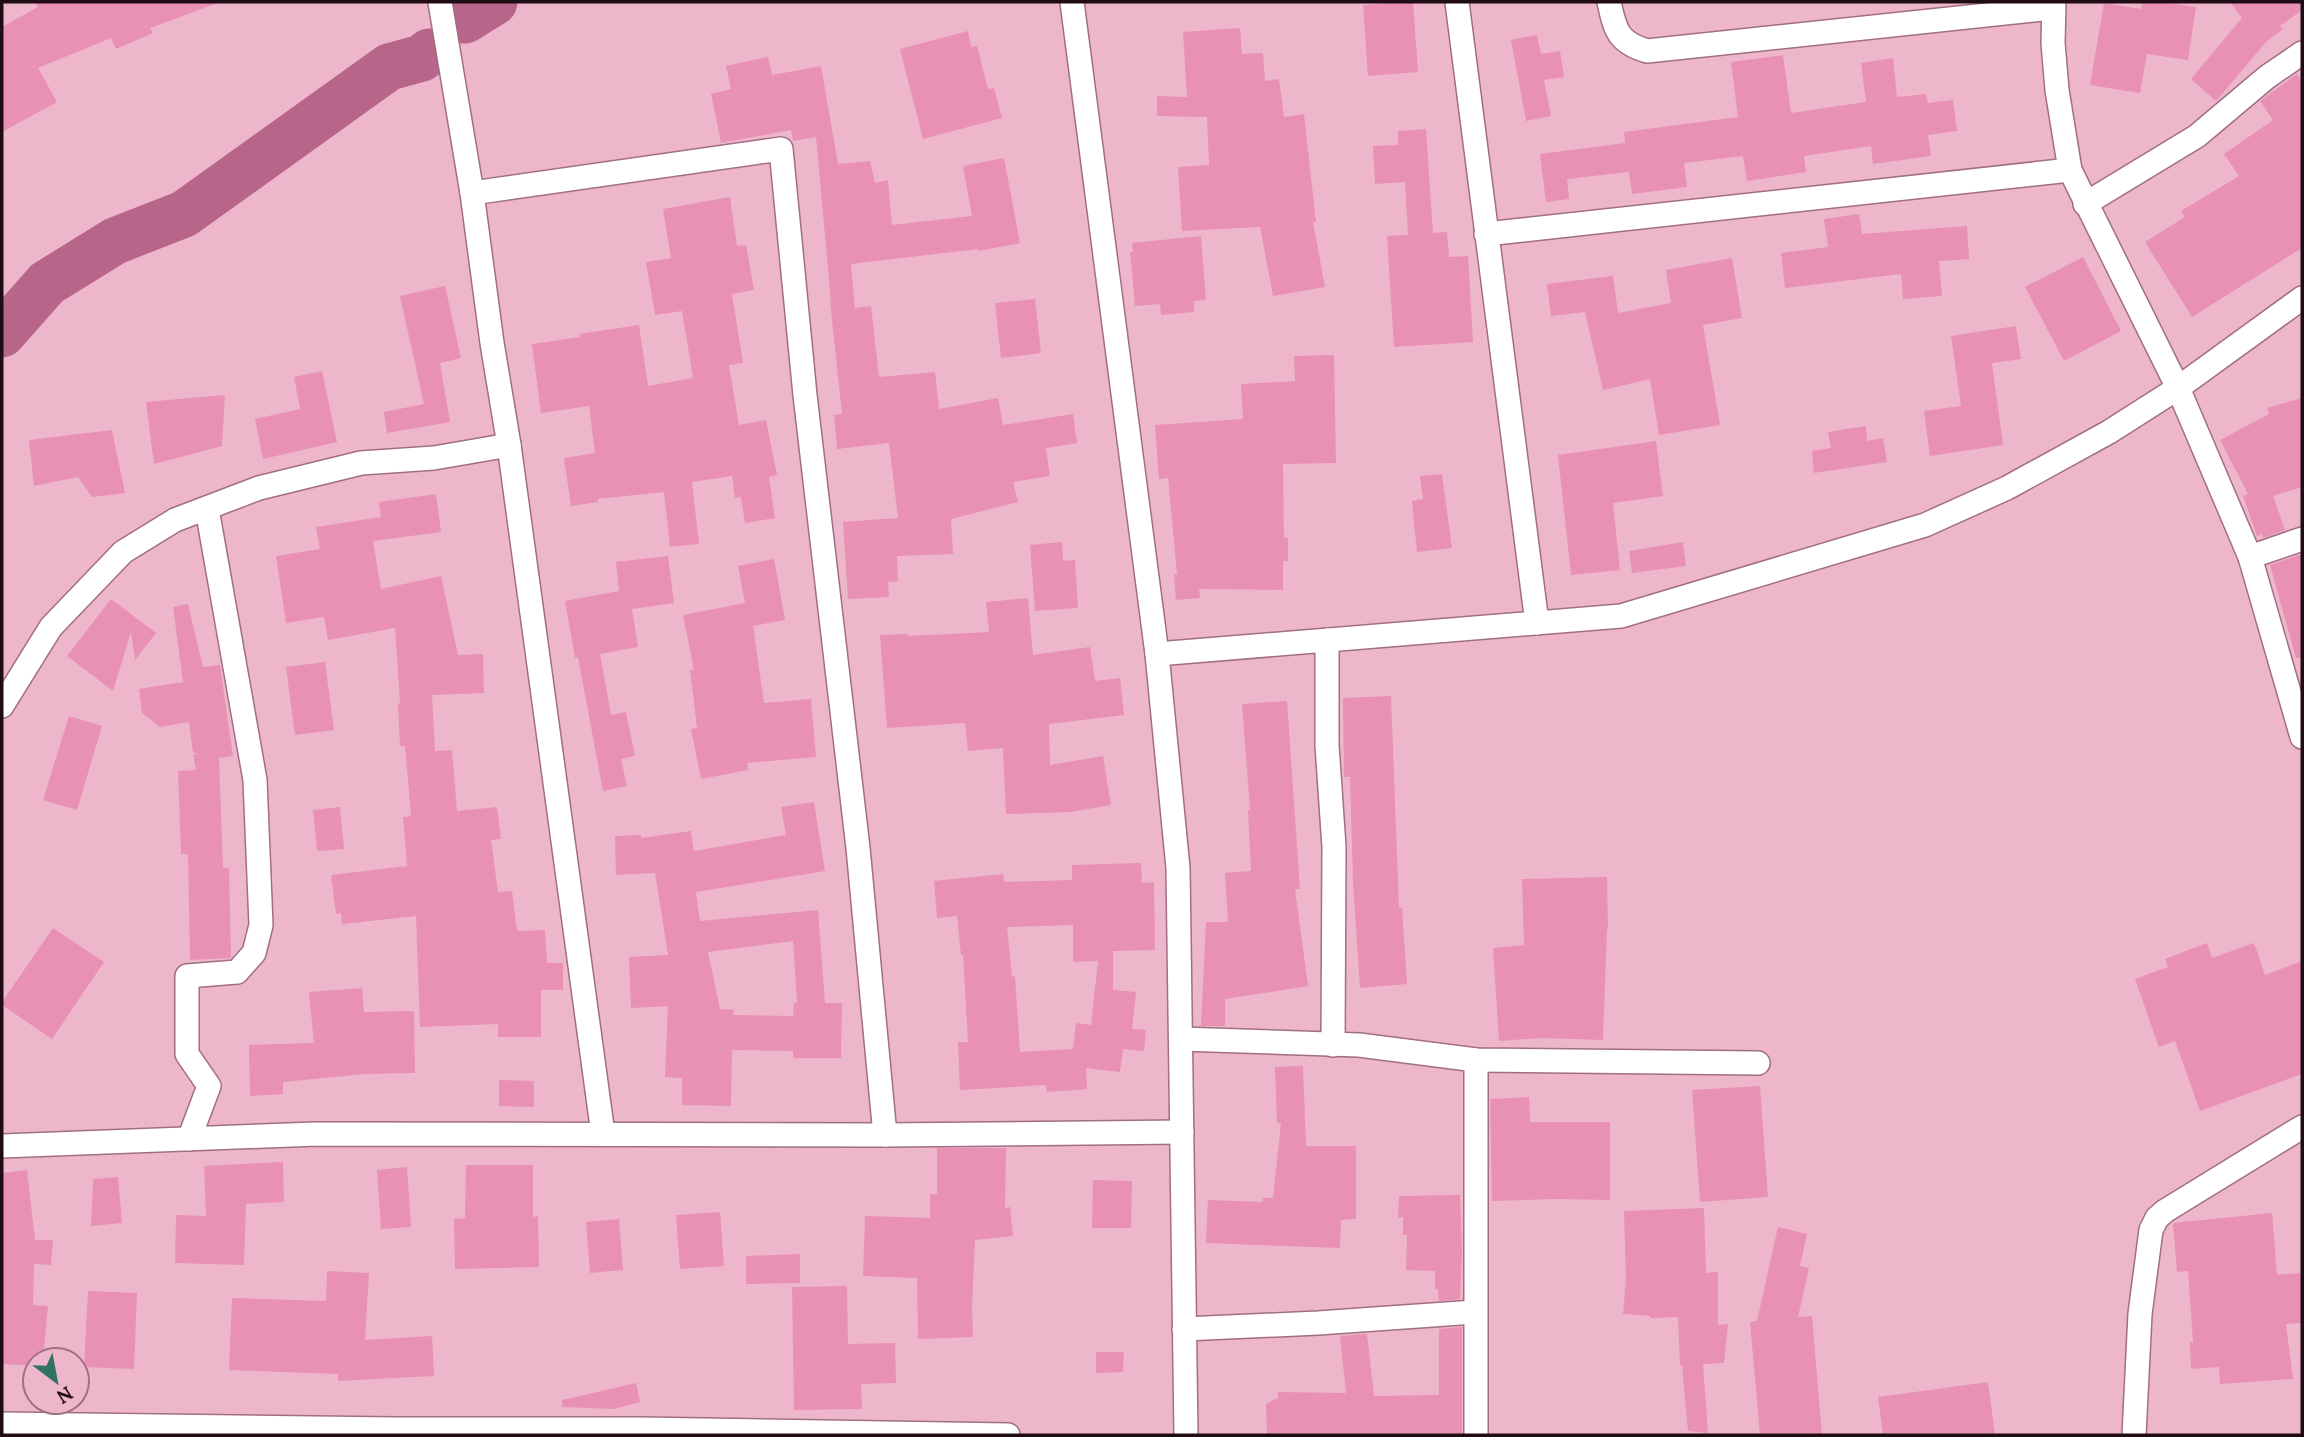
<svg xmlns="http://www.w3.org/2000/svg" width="2304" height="1437" viewBox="0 0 2304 1437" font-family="Lora,serif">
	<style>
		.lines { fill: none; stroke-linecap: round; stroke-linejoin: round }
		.river { stroke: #b76588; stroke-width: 47 }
		.building { fill: #e891b5; fill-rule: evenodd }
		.street-casing { stroke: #a26e82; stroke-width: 26 }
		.street { stroke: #fff; stroke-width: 23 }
	</style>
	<rect width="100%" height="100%" fill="#eeb6cb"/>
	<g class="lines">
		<g class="river">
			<path d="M465,20L494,2"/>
			<path d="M2,334L47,283L115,241L184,214L389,67L422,58L429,52"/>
		</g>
	</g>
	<g class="building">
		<path d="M35,2H215V4L150,28L153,33L116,49L111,38L38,68L57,102L2,132V27L38,7Z"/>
		<path d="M1413,2L1418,72L1368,76L1363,5Z"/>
		<path d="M2142,2H2160L2196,7L2188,60L2147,54L2140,93L2090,85L2104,3L2141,9Z"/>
		<path d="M2230,2H2302V10L2280,26L2283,29L2267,41L2216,101L2191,79L2242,18Z"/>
		<path d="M1240,28L1242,54L1263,53L1265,81L1279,79L1284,117L1304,114L1316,222H1313L1325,287L1273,296L1260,227L1182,231L1178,167L1209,165L1207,117L1157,116V96L1187,97L1183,32Z"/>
		<path d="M968,31L971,47L977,46L988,89L994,88L1002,118L923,139L900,49Z"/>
		<path d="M1537,35L1541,54L1560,51L1564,77L1544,80L1551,116L1526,121L1511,40Z"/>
		<path d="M1783,55L1791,113L1866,102L1861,63L1893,58L1897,97L1926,94L1928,103L1953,100L1957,131L1928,135L1931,156L1873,164L1871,146L1804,156L1806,172L1747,181L1743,156L1684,163L1687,187L1632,194L1629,172L1567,179L1569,199L1546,202L1540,154L1625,143L1624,132L1738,117L1731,62Z"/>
		<path d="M768,57L772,75L821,66L838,164L870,161L875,183L888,180L892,225L972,216L963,166L1004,158L1020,243L978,251V249L851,264L855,308L871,306L879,377L935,372L939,409L998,398L1003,425L1073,414L1077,443L1046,448L1050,476L1013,482L1018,502L951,519L953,554L897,556L898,581L888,582L889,597L848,599L843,522L898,518L889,443L837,449L834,415L842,414L830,301H831L816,137L793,141L791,130L721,143L711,94L731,89L726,66Z"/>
		<path d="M2297,74L2302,82V248L2192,317L2145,242L2185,217L2181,211L2239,176L2224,154L2273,120L2260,101Z"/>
		<path d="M1426,129L1433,233L1447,232L1449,257L1468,256L1473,342L1394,347L1387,236L1408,235L1405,182L1375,184L1373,146L1398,145V131Z"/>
		<path d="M730,197L737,246L746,245L754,290L732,294L743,363L729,365L739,425L766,420L777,475L769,477L775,518L745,523L741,497L735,498L732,476L692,482L699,544L670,547L664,492L598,499V502L571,506L564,458L595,453L589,406L541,413L532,344L580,337V334L639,325L648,386L693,378L682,311L655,315L646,262L671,258L663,209Z"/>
		<path d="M1859,214L1862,234L1967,226L1969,259L1939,261L1942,296L1903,299L1901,274L1785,288L1781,253L1828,247L1824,219Z"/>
		<path d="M1201,236L1206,300L1194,301V312L1161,315L1160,304L1135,306L1130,252H1133L1132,243Z"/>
		<path d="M2083,257L2121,331L2064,361L2025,287Z"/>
		<path d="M1732,258L1742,318L1703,325L1720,425L1659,435L1650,379L1603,390L1585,312L1551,316L1547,284L1613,276L1618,313L1671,303L1666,270Z"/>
		<path d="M445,286L461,358L440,363L450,422L387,433L384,412L424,404L400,296Z"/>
		<path d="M1035,299L1041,353L1001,358L995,303Z"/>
		<path d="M2016,326L2021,359L1992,363L2003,445L1930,456L1924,411L1961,406L1951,336Z"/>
		<path d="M1334,355L1336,463L1283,464L1284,538H1288V561H1283V590L1199,589L1200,598L1176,600L1174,574H1177L1168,478L1159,479L1155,425L1243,419L1241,384L1295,381L1294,356Z"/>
		<path d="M322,371L337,442L263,459L255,419L300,409L294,377Z"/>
		<path d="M225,395L222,446L154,464L146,402Z"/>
		<path d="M2302,398V487L2273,496L2285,530L2263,538L2262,534L2257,536L2243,496L2248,494L2220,440L2269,414L2267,408Z"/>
		<path d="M1866,426L1867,441L1883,438L1887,462L1814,473L1812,451L1831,448L1828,432Z"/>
		<path d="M112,430L125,493L92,497L78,477L34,486L29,440Z"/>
		<path d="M1656,441L1663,496L1613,503L1620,570L1571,575L1558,455Z"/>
		<path d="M1442,474L1452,548L1417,552L1412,501L1423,499L1420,476Z"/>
		<path d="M436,494L441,532L373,541L381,589L441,576L458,655L483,654L484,693L432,695L435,751L452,750L457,811L497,807L501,839L491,840L498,892L512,891L517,931L545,930L547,963H563V990H541V1037H498V1024L420,1027L416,916L342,924L341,913L336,914L331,875L407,866L403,817L411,816L405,746H400L398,704L400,703L395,628L328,640L324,617L286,623L276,556L320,549L316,527L381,517L379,502Z"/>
		<path d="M1062,542L1063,561L1075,560L1078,608L1035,611L1030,545Z"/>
		<path d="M1683,542L1686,566L1632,573L1629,551Z"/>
		<path d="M2302,554V658H2296L2270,565Z"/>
		<path d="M668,556L674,603L632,609L638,647L600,654L611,715L626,712L635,756L621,759L627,786L603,791L578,657L575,658L565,601L619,591L616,562Z"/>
		<path d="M774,559L785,620L753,626L764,703L811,699L816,757L747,763L748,770L701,779L691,729L697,728L690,670H694L683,615L745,603L738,566Z"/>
		<path d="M1028,598L1033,655L1090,647L1095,681L1120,678L1124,715L1049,724L1050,765L1103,756L1111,805L1070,812L1006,814L1003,748L968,751L965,723L887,728L880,635L908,634V636L989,632L986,602Z"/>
		<path d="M111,599L156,633L135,660L131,632L113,691L67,656Z"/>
		<path d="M188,604L203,667L220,665L233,756L219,758L223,868H229L231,958L190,960L188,854H181L178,771L196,770L193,754L198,755L193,752L189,722L160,727L142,713L139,689L183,682L173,607Z"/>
		<path d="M325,662L334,730L295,735L286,667Z"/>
		<path d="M1391,696L1399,908H1402L1407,984L1360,988L1353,882L1350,777H1344L1343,698Z"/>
		<path d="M1287,701L1300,889H1295L1308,986L1225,999V1026H1201L1206,922H1228L1225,873L1251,871L1248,810H1250L1242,704Z"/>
		<path d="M69,716L102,726L77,810L43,800Z"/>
		<path d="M814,802L825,871L696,892L700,921L818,910L825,1003H842L841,1058H793V1051L732,1050L731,1106L682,1105V1078L665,1077L668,1006L631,1008L629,957L668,955L655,873L616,875L615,836L641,835V838L691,831L694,851L786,835L781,807ZM793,941L797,1003H794L793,1016L733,1015L734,1010L720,1009L708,952Z"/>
		<path d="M340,807L344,849L317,851L313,810Z"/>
		<path d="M1141,863L1142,883L1154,882L1155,950L1113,951V990L1136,992L1132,1029L1146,1030L1144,1051L1123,1049L1120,1072L1086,1068L1087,1089L1047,1092L1046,1085L960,1090L958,1042H968L963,955H961L957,916L937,918L934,881L1003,874L1004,882L1072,880V865ZM1073,925V962L1098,961L1091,1025L1076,1023L1073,1049L1020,1052L1015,976L1012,977L1007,927Z"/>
		<path d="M1607,877L1608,929H1607L1603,1040L1542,1038L1499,1041L1493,948L1524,945L1522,879Z"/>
		<path d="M53,928L104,962L52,1039L2,1005V1002Z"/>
		<path d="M2207,943L2212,958L2254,943L2265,975L2302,961V1074L2200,1111L2175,1041L2159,1047L2135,979L2168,967L2165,959Z"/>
		<path d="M362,988L364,1012L414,1011L415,1073L365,1074L283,1082V1094L250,1096L249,1045L314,1043L309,992Z"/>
		<path d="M1303,1066L1306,1146H1356V1219L1341,1220L1340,1248L1206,1243L1208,1200L1263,1202V1198H1273L1281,1123H1277L1275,1067Z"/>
		<path d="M499,1080L534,1081V1107L499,1106Z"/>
		<path d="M1760,1086L1768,1197L1700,1202L1692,1090Z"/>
		<path d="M1529,1097L1530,1122H1610V1200L1556,1199L1492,1201L1490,1099Z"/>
		<path d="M937,1148H1006L1005,1208L1010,1207L1013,1236L975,1240L972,1306L973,1337L918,1339L917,1278L863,1276L865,1216L930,1218V1194H937Z"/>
		<path d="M283,1162L284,1202L246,1204L244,1265L175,1263L176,1215L206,1216L204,1166Z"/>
		<path d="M466,1165H533V1217L538,1216L539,1267L455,1269L454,1219L465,1218Z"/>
		<path d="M407,1167L411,1227L381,1229L377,1170Z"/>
		<path d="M27,1170L35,1240H53L51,1265L34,1264L33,1305L48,1306L43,1360H35V1366L2,1364V1173Z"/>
		<path d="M118,1177L122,1223L91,1226L93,1179Z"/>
		<path d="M1093,1180L1132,1181L1131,1228H1092Z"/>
		<path d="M1460,1195L1462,1251L1460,1299L1439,1301L1438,1289H1435V1271L1406,1270L1407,1235H1403V1217L1398,1218L1399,1196Z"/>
		<path d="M1704,1208L1706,1273L1718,1272V1325L1728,1324L1724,1363L1703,1364L1708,1433L1688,1431L1682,1365H1680L1678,1317L1650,1318V1316L1623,1314L1626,1279L1624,1211Z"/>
		<path d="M720,1212L724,1266L680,1269L676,1215Z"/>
		<path d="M2272,1213L2277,1275L2302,1273V1323L2286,1324L2293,1379L2220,1384L2219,1367L2191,1369L2190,1342H2193L2188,1271L2177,1272L2173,1223Z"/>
		<path d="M619,1219L623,1270L590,1273L586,1222Z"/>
		<path d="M1778,1227L1807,1234L1800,1266L1809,1268L1798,1317L1812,1316L1822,1435H1760L1750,1322L1757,1321Z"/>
		<path d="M800,1254V1283L746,1284V1256Z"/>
		<path d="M327,1271L369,1273L365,1340L432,1336L434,1376L338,1381V1374L229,1370L232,1298L326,1301Z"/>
		<path d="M847,1286L848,1344L895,1343L896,1383L861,1384L862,1409L794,1410L792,1287Z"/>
		<path d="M88,1291L137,1293L134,1369L84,1367Z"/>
		<path d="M1462,1327V1435H1267L1266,1404L1278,1398V1392L1346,1393L1340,1336L1367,1334L1374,1396L1439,1395V1329Z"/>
		<path d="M1096,1352H1124L1123,1372L1096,1373Z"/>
		<path d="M1988,1382L1995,1435H1883L1878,1397Z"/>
		<path d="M636,1383L640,1402L614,1409L562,1407V1400Z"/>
	</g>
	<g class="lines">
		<defs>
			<g id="street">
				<path d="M440,2L472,193L492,343L509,445L603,1134"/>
				<path d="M1072,2L1157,654L1178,868L1186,1435"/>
				<path d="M1457,2L1537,623"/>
				<path d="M1609,2C1615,29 1617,42 1647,51L2053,8"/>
				<path d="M2054,2L2053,43L2057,90L2070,170L2178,388L2250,557L2302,737"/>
				<path d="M472,193L781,149L805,395L858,848L885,1135"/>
				<path d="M2085,204L2197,136L2267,77L2302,53"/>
				<path d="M1486,234L2070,170"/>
				<path d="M2250,557L2302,539"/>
				<path d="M1327,640V745L1334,847L1333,1045"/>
				<path d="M1157,654L1621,616L1925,525L2007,488L2109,432L2178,388L2302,298"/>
				<path d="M2,706L51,627L123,552L175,520L259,488L361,463L434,458L509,445"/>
				<path d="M1181,1039L1359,1045L1476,1060L1758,1063"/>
				<path d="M1476,1060V1435"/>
				<path d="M189,1139L209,1086L187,1054V976L237,972L254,953L261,925L255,780L207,509"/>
				<path d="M2,1146L316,1134L885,1135L1182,1132"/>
				<path d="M1184,1329L1318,1323L1475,1312"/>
				<path d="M2,1424L395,1429H640L1008,1435"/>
				<path d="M2134,1435L2140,1314L2151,1230L2157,1218L2165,1211L2302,1127"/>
			</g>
		</defs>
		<use href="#street" class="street-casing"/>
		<use href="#street" class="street"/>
	</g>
	<rect width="2304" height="1437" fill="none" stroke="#200c15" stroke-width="7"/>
	<g transform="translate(56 1381) rotate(148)"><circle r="33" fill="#eeb6cb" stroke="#9c7282" stroke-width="2"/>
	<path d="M0-5L12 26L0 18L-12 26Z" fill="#317261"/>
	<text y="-10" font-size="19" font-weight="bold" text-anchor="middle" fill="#200c15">N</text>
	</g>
</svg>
